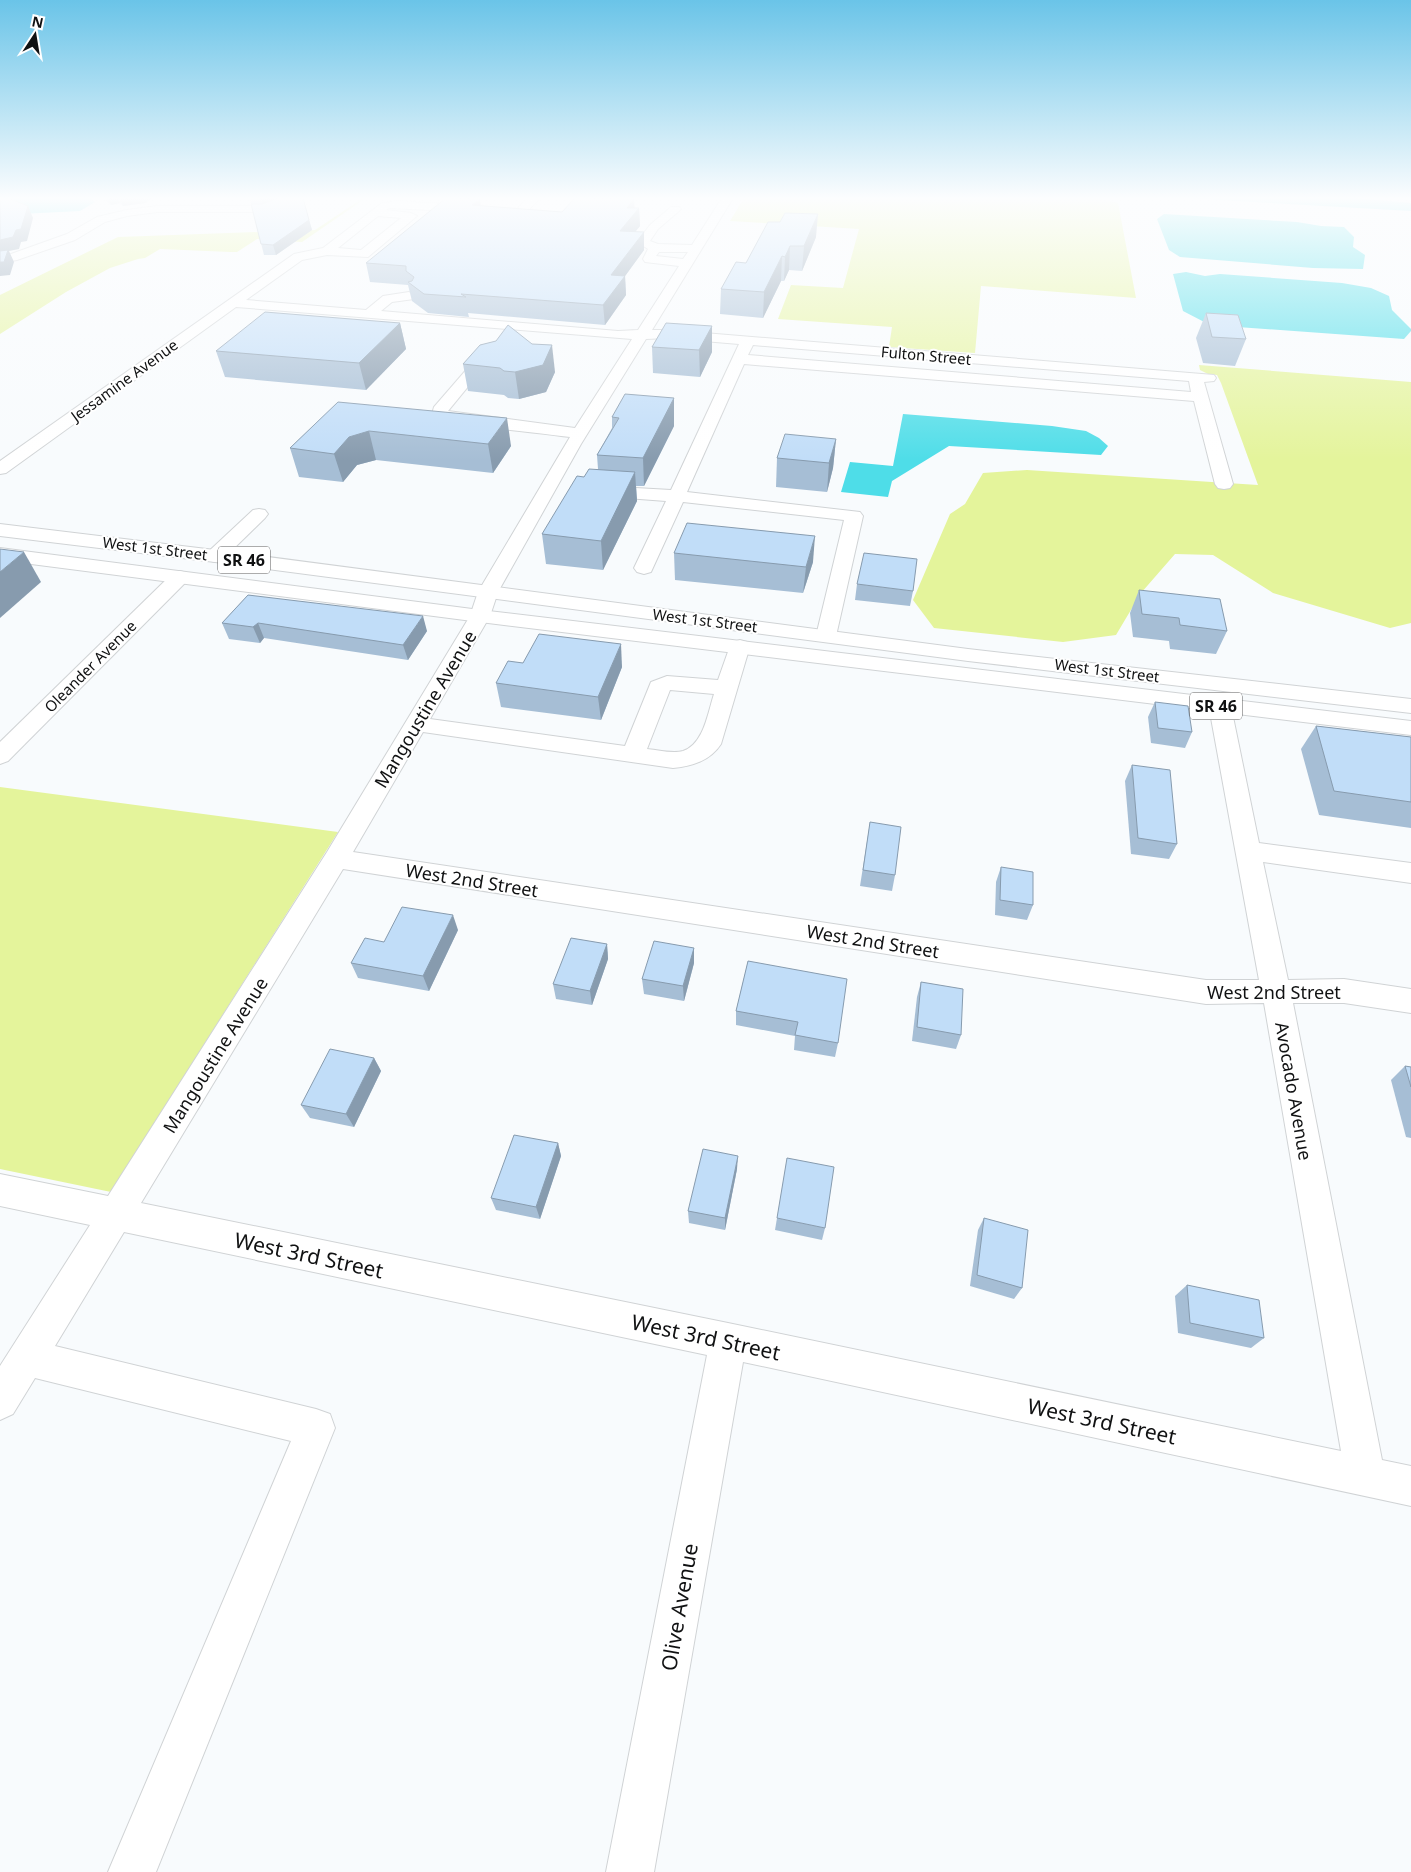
<svg xmlns="http://www.w3.org/2000/svg" width="1411" height="1872" viewBox="0 0 1411 1872" font-family="'Noto Sans',sans-serif">
	<style>
		.green { fill: #e4f49b }
		.water { fill: #4edde8 }
		.lines { fill: none; stroke-linecap: round; stroke-linejoin: round }
		.minor-casing { stroke: #d0d3d5; stroke-width: 2 }
		.major-casing { stroke: #d0d3d5; stroke-width: 2 }
		.minor { fill: #fff; fill-rule: evenodd }
		.major { fill: #fff; fill-rule: evenodd }
		.wall { fill: #a6bed5 }
		.shaded-wall { fill: #879bae }
		.building { fill: #c1ddf8; stroke: #879bae }
		.labels { text-anchor: middle; dominant-baseline: central; stroke-width: 4; stroke-linejoin: round; paint-order: stroke }
		.far-street-label { font-size: 15px; fill: #101112; stroke: #fff }
		.shield { fill: #fff; stroke: #585859; stroke-width: 1 }
		.shield-label { font-size: 16px; font-weight: bold; fill: #101112 }
		.street-label { font-size: 18px; fill: #101112; stroke: #fff }
		.near-street-label { font-size: 21px; fill: #101112; stroke: #fff }
	</style>
	<rect width="100%" height="100%" fill="#f8fbfd"/>
	<g class="green">
		<path d="M363,198H366L302,242L257,239L237,252H231L160,249L145,258L138,259L110,268L66,292L0,334V295L118,237L315,230Z"/>
		<path d="M744,198H1097L1118,203L1136,298L981,286L975,353L889,347L892,327L778,319L791,285L843,288L859,229L730,221Z"/>
		<path d="M1199,365L1411,382V623L1390,628L1273,593L1213,555L1175,554L1141,593L1116,635L1063,642L934,628L913,600L950,514L965,504L983,473L1027,470L1258,485L1221,383L1217,375L1208,374L1200,370Z"/>
		<path d="M0,787L338,832L111,1192L0,1169Z"/>
	</g>
	<g class="water">
		<path d="M0,198H90L95,202L80,211L0,215Z"/>
		<path d="M1184,198H1357L1411,203V211Z"/>
		<path d="M1164,214L1297,222L1321,226L1344,227L1354,237L1353,247L1365,255L1363,269L1313,268L1180,257L1169,250L1157,219Z"/>
		<path d="M1186,272L1205,276L1220,274L1342,283L1371,288L1389,296L1392,310L1411,329V331L1404,339L1210,325L1183,311L1173,274Z"/>
		<path d="M903,414L1052,426L1086,431L1099,438L1108,446L1101,455L949,446L892,481L888,497L841,492L850,462L893,466Z"/>
	</g>
	<g class="lines">
		<defs>
			<g id="minor">
				<path d="M288,198H306L264,212H157L127,216L105,222L75,240L17,260L0,263V255L11,254L67,234L97,217L127,210L157,206H263Z"/>
				<path d="M528,198H540L514,225L516,228L514,230H506L501,225Z"/>
				<path d="M722,198H733L652,330H668L1214,375L1216,378L1214,381L1204,382L1233,484L1230,488L1224,489L1218,488L1215,484L1194,401L744,364L687,492L860,512L863,516L836,636L833,640L826,642L819,640L816,636L844,520L683,502L651,572L644,574L637,572L634,568L666,501L600,496L594,495L591,491L594,487L600,486L671,490L739,344L668,338L646,339L581,444L498,592L490,616L430,719L625,746L651,682L667,676L718,680L730,646L733,642L740,640L747,642L750,646L721,744C710,761 692,766 673,768L423,732L353,852L1206,980H1259L1209,707L1212,702L1220,700L1228,702L1231,707L1259,843L1411,863V883L1263,862L1288,980L1344,979L1411,989V1013L1344,1003H1293L1382,1460L1411,1466V1506L743,1362L654,1872H606L707,1355L124,1232L55,1346L316,1409L330,1414L335,1428L156,1872H108L291,1441L35,1378L13,1414L0,1420V1366L90,1225L0,1206V1174L108,1196L327,852L470,616L478,592L570,437C525,431 478,428 434,417L432,414L434,407L486,347H496L498,350L448,411L575,428L632,339L236,307L6,473L0,474V461L294,254L323,248L382,203L399,201L472,206L478,209L472,212L389,208L386,210L411,213L417,216L368,257L327,255L302,260L246,300L366,310L383,296L409,292L416,296L414,299L392,302L381,311L618,331L638,330L679,266L645,262L643,259L648,249L637,242L650,225L671,207H679L681,209L679,211L658,229L650,241L658,244L692,245ZM378,216L401,218L361,250L338,248ZM659,252H688L683,259L656,256ZM753,345L1189,381L1191,392L748,355ZM670,690L714,694C708,712 704,744 683,751C672,754 658,750 647,749ZM343,869L1206,1004L1264,1003L1341,1451L728,1323L141,1203Z"/>
				<path d="M259,509L265,510L268,514L265,518L222,560L215,562L208,560L206,556L208,552L253,510Z"/>
				<path d="M180,571L187,573L190,577L187,581L8,761L0,764V742L173,573Z"/>
			</g>
			<g id="major">
				<path d="M0,524L215,550L968,649L1411,699V713L968,661L215,562L0,536Z"/>
				<path d="M0,548L480,610L1411,721V735L480,622L0,560Z"/>
			</g>
		</defs>
		<use href="#minor" class="minor-casing"/>
		<use href="#major" class="major-casing"/>
		<use href="#minor" class="minor"/>
		<use href="#major" class="major"/>
	</g>
	<g class="wall">
		<path d="M104,198H152L145,203L123,206L120,203L111,205Z"/>
		<path d="M243,198H303L312,230L276,255H264L250,199Z"/>
		<path d="M481,206L562,212L639,208L640,226L635,232L644,250L625,276L626,295L605,325L468,313L469,317L428,313L412,301L408,285L370,282L366,263Z"/>
		<path d="M768,222L816,237L802,271L789,270L784,281H781L763,318L720,314L721,289L746,263Z"/>
		<path d="M1206,313L1246,339L1235,366L1203,363L1196,338Z"/>
		<path d="M400,323L406,349L366,390L225,377L216,351Z"/>
		<path d="M712,326V352L700,377L653,373L652,347Z"/>
		<path d="M463,364L555,372L546,392L519,399L508,398L504,395L468,391Z"/>
		<path d="M674,398V426L644,486H636L637,501L603,570L546,564L542,534L584,477L598,469L597,455L612,428V417Z"/>
		<path d="M338,402L511,446L493,473L376,460L357,465L343,482L299,477L290,448Z"/>
		<path d="M836,439L833,468L827,492L776,487L777,458Z"/>
		<path d="M674,553L813,562L803,593L675,580Z"/>
		<path d="M857,584L913,591L910,606L855,600Z"/>
		<path d="M1139,590L1227,631L1216,654L1170,649L1169,641L1133,637L1130,613Z"/>
		<path d="M248,595L427,631L408,660L264,638L260,643L229,639L222,623Z"/>
		<path d="M523,663L622,667L601,720L501,707L496,683Z"/>
		<path d="M1155,702L1192,732L1185,748L1151,743L1148,717Z"/>
		<path d="M1316,726L1411,737V828L1319,815L1301,749Z"/>
		<path d="M1132,765L1177,844L1169,859L1131,854L1125,781Z"/>
		<path d="M870,822L895,875L892,891L860,886Z"/>
		<path d="M1001,867L1033,905L1027,920L995,915L996,882Z"/>
		<path d="M458,930L429,991L358,978L351,963L384,942Z"/>
		<path d="M607,944L608,959L592,1005L556,999L553,984Z"/>
		<path d="M694,948V963L684,1001L644,994L642,979Z"/>
		<path d="M748,961L838,1043L835,1057L794,1050L795,1036L736,1025V1011Z"/>
		<path d="M921,982L961,1035L956,1049L912,1041L917,997Z"/>
		<path d="M374,1058L381,1071L354,1127L310,1118L301,1105Z"/>
		<path d="M1405,1066L1411,1067V1138L1406,1137L1391,1080Z"/>
		<path d="M558,1143L561,1156L540,1219L496,1210L491,1198Z"/>
		<path d="M737,1169L725,1230L689,1223L688,1211Z"/>
		<path d="M777,1218L825,1228L822,1240L775,1230Z"/>
		<path d="M984,1218L1022,1288L1014,1299L970,1286L978,1230Z"/>
		<path d="M1187,1285L1264,1338L1251,1348L1178,1333L1175,1296Z"/>
	</g>
	<g class="shaded-wall">
		<path d="M109,198H118L120,203L111,205Z"/>
		<path d="M120,198H152L145,203L123,206Z"/>
		<path d="M261,198H280L263,204Z"/>
		<path d="M480,199L482,216L472,205Z"/>
		<path d="M634,199L635,213L639,208L640,226L621,249L620,231L627,208Z"/>
		<path d="M28,206L33,218L27,241L21,242L19,249L9,251L14,262L10,275L0,276V240L16,230Z"/>
		<path d="M818,214L816,237L802,271L804,246Z"/>
		<path d="M309,220L312,230L276,255L273,245Z"/>
		<path d="M644,232V250L612,294L611,275Z"/>
		<path d="M790,246L789,270L784,281L785,257Z"/>
		<path d="M782,256L781,281L763,318L764,292Z"/>
		<path d="M625,276L626,295L605,325L603,305Z"/>
		<path d="M400,323L406,349L366,390L359,363Z"/>
		<path d="M712,326V352L700,377L699,350Z"/>
		<path d="M552,345L555,372L546,392L519,399L515,372Z"/>
		<path d="M674,398V426L644,486L643,458Z"/>
		<path d="M507,418L511,446L493,473L488,444Z"/>
		<path d="M369,431L376,460L357,465L343,482L334,454L349,437Z"/>
		<path d="M836,439L833,468L827,492L829,463Z"/>
		<path d="M635,472L637,501L603,570L601,541Z"/>
		<path d="M815,536L813,562L803,593L806,567Z"/>
		<path d="M24,552L41,582L0,618V572Z"/>
		<path d="M423,616L427,631L408,660L403,645Z"/>
		<path d="M258,623L264,638L260,643L253,627Z"/>
		<path d="M621,644L622,667L601,720L598,697Z"/>
		<path d="M453,915L458,930L429,991L423,976Z"/>
		<path d="M607,944L608,959L592,1005L590,991Z"/>
		<path d="M694,948V963L684,1001L683,986Z"/>
		<path d="M374,1058L381,1071L354,1127L346,1114Z"/>
		<path d="M558,1143L561,1156L540,1219L536,1207Z"/>
		<path d="M738,1156L737,1169L725,1230V1218Z"/>
	</g>
	<g class="building">
		<path d="M0,198H8L28,206L21,229L16,230L13,237L0,240Z"/>
		<path d="M278,198H303L309,220L273,245L261,244L251,204H262Z"/>
		<path d="M446,198L480,199L472,205L562,212L575,198L634,199L627,208H639L620,231L644,232L611,275L625,276L603,305L461,294L466,297L424,294L408,282L412,281L414,277L406,271V266L366,263Z"/>
		<path d="M785,213L818,214L804,246H790L785,257L782,256L764,292L721,289L736,262L746,263L768,222H780Z"/>
		<path d="M8,250L4,262H0V251Z"/>
		<path d="M265,312L400,323L359,363L216,351Z"/>
		<path d="M1206,313L1238,315L1246,339L1212,337Z"/>
		<path d="M666,323L712,326L699,350L652,347Z"/>
		<path d="M508,325L532,344L552,345L543,365L515,372L504,371L500,368L463,364L480,345L496,341Z"/>
		<path d="M625,394L674,398L643,458L597,455L619,418L612,417Z"/>
		<path d="M338,402L507,418L488,444L369,431L349,437L334,454L290,448Z"/>
		<path d="M785,434L836,439L829,463L777,458Z"/>
		<path d="M589,469L635,472L601,541L542,534L577,476L584,477Z"/>
		<path d="M687,523L815,536L806,567L674,553Z"/>
		<path d="M0,549L24,552L0,572Z"/>
		<path d="M864,553L917,559L913,591L857,584Z"/>
		<path d="M1139,590L1220,599L1227,631L1180,625L1179,618L1142,614Z"/>
		<path d="M248,595L423,616L403,645L258,623L253,627L222,623Z"/>
		<path d="M539,634L621,644L598,697L496,683L508,661L523,663Z"/>
		<path d="M1155,702L1188,706L1192,732L1158,728Z"/>
		<path d="M1316,726L1411,737V802L1334,791Z"/>
		<path d="M1132,765L1170,770L1177,844L1138,838Z"/>
		<path d="M870,822L901,827L895,875L863,870Z"/>
		<path d="M1001,867L1033,872V905L1000,900Z"/>
		<path d="M402,907L453,915L423,976L351,963L365,938L384,942Z"/>
		<path d="M571,938L607,944L590,991L553,984Z"/>
		<path d="M654,941L694,948L683,986L642,979Z"/>
		<path d="M748,961L847,979L838,1043L795,1035L798,1022L736,1011Z"/>
		<path d="M921,982L963,989L961,1035L917,1027Z"/>
		<path d="M330,1049L374,1058L346,1114L301,1105Z"/>
		<path d="M1405,1066L1411,1067V1087Z"/>
		<path d="M514,1135L558,1143L536,1207L491,1198Z"/>
		<path d="M703,1149L738,1156L725,1218L688,1211Z"/>
		<path d="M787,1158L834,1167L825,1228L777,1218Z"/>
		<path d="M984,1218L1028,1230L1022,1288L977,1275Z"/>
		<path d="M1187,1285L1259,1300L1264,1338L1190,1323Z"/>
	</g>
	<linearGradient id="sky" x2="0" y2="1"><stop stop-color="#6ac4e8"/><stop offset="0.43" stop-color="#fcfdfe"/><stop offset="1" stop-color="#fcfdfe" stop-opacity="0"/></linearGradient>
	<rect width="1411" height="461" fill="url(#sky)"/>
	<g class="labels">
		<g class="far-street-label">
			<text transform="translate(926 355) rotate(5)">Fulton Street</text>
			<text transform="translate(124 380) rotate(-36)">Jessamine Avenue</text>
			<text transform="translate(155 548) rotate(7)">West 1st Street</text>
			<text transform="translate(705 620) rotate(7)">West 1st Street</text>
			<text transform="translate(90 666) rotate(-45)">Oleander Avenue</text>
			<text transform="translate(1107 670) rotate(7)">West 1st Street</text>
		</g>
		<g class="shield">
			<rect x="218" y="546.5" width="52" height="27" rx="4"/>
			<rect x="1190" y="692.5" width="52" height="27" rx="4"/>
		</g>
		<g class="shield-label">
			<text x="244" y="560">SR 46</text>
			<text x="1216" y="706">SR 46</text>
		</g>
		<g class="street-label">
			<text transform="translate(425 709) rotate(-59)">Mangoustine Avenue</text>
			<text transform="translate(472 880) rotate(9)">West 2nd Street</text>
			<text transform="translate(873 941) rotate(9)">West 2nd Street</text>
			<text x="1274" y="992">West 2nd Street</text>
			<text transform="translate(215 1055) rotate(-58)">Mangoustine Avenue</text>
			<text transform="translate(1294 1091) rotate(80)">Avocado Avenue</text>
		</g>
		<g class="near-street-label">
			<text transform="translate(309 1255) rotate(12)">West 3rd Street</text>
			<text transform="translate(706 1337) rotate(12)">West 3rd Street</text>
			<text transform="translate(1102 1421) rotate(12)">West 3rd Street</text>
			<text transform="translate(679 1607) rotate(-80)">Olive Avenue</text>
		</g>
	</g>
	<g transform="translate(35 35) rotate(12)" stroke="#ffffff" stroke-width="4" paint-order="stroke">
	<path d="M0-4L9 19L0 12L-9 19Z" fill="#101112"/>
	<text y="-8" font-size="14" font-weight="bold" text-anchor="middle" fill="#101112">N</text>
	</g>
</svg>
